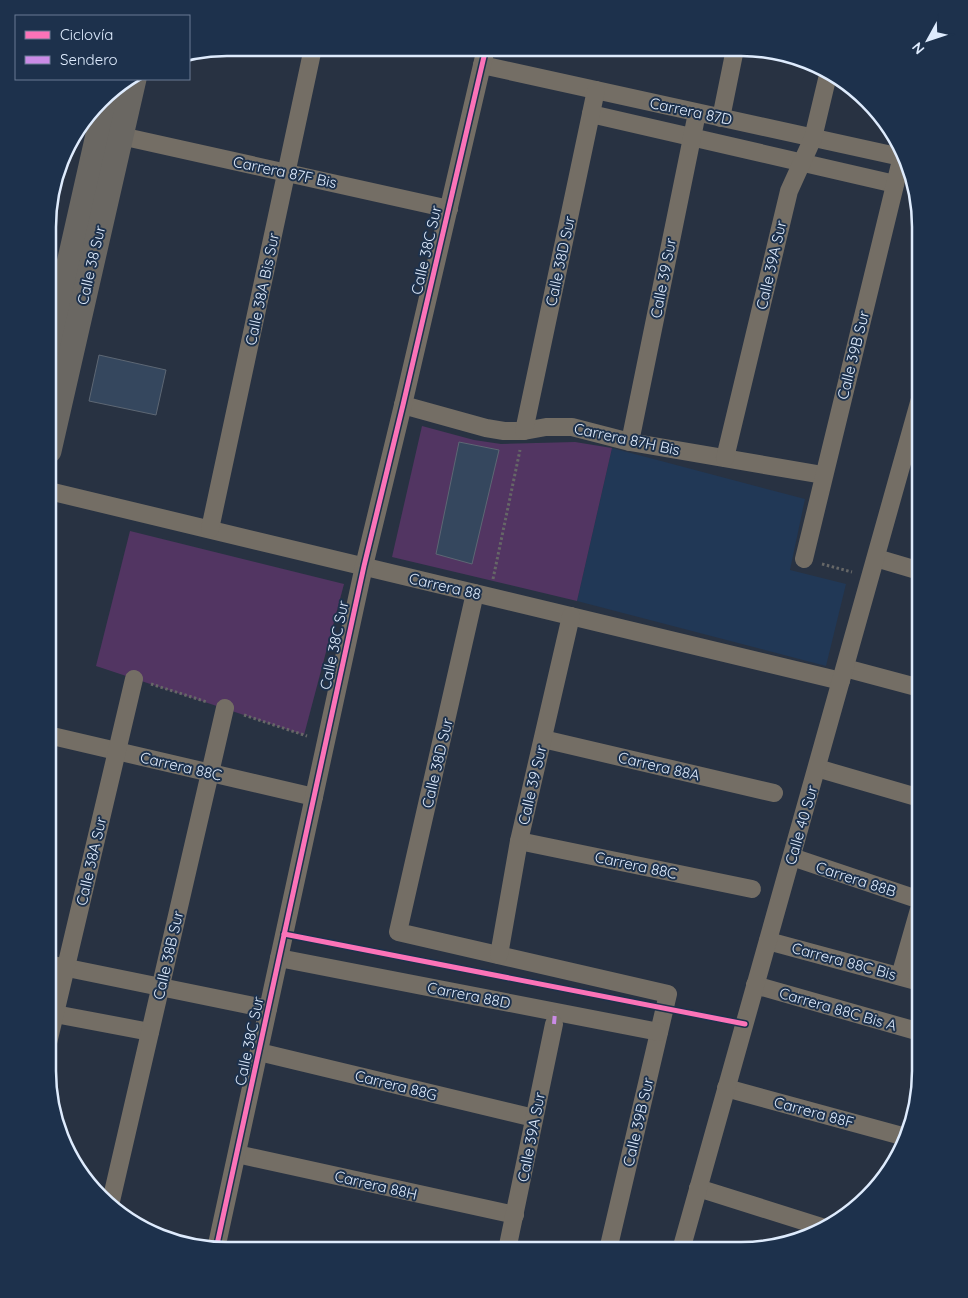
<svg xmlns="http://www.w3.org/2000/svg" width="968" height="1298" viewBox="0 0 968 1298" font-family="Quicksand,sans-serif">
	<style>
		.built { fill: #213856 }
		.green { fill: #523562 }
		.building { fill: #35475e; stroke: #5d6774 }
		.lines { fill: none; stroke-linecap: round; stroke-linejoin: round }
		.path { stroke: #666767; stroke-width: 3; stroke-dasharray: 2.5 2.5; stroke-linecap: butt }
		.street { stroke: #746e65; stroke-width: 18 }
		.secondary { stroke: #6a6762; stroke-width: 25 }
		.quiet { stroke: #ca8be6; stroke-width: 4; stroke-dasharray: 8 4; stroke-linecap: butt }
		.cycleway-casing { stroke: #1d314c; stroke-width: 8 }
		.cycleway { stroke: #fb73b8; stroke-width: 5 }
		.labels { text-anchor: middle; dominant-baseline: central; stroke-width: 4; stroke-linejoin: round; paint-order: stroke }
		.street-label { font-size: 15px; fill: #deebfd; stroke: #1d314c }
		.rim { fill: none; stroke: #deebfd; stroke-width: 2.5 }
	</style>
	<rect width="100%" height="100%" fill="#283242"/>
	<path class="built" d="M612,448L805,499L790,570L846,584L826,666L577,601Z"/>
	<g class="green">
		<path d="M422,426L474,440L501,444L575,442L612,448L577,601L392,557Z"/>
		<path d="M130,531L344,584L304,735L96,666Z"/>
	</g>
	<g class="building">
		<path d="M99,355L166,370L156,415L89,401Z"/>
		<path d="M459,442L499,450L472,564L436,554Z"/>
	</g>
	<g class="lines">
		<g class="path">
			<path d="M822,564L852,572"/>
			<path d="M493,579L520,450"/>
			<path d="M151,684L207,702"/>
			<path d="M244,715L307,736"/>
		</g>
		<g class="street">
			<path d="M482,65L901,157"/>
			<path d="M591,114L895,184"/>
			<path d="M721,118L735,49"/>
			<path d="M121,136L449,209"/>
			<path d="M403,405L486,428L504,431H524L546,427H572L630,442L823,475"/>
			<path d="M524,431L596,90"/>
			<path d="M630,442L697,113"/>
			<path d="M725,458L789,191L813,138L828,75"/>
			<path d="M49,491L841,681"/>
			<path d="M210,529L313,48"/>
			<path d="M876,558L920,571"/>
			<path d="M804,559L903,152"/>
			<path d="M475,593L398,932L668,994L608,1250"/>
			<path d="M845,668L920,688"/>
			<path d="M48,735L314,797"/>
			<path d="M543,739L774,793"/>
			<path d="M817,768L920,798"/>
			<path d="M519,841L752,889"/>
			<path d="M792,857L920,900"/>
			<path d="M768,941L920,982"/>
			<path d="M499,955L519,841L571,616"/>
			<path d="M279,958L659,1032"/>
			<path d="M48,964L268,1009"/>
			<path d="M900,976L920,906"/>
			<path d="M755,985L920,1032"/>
			<path d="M55,1014L150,1032"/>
			<path d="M48,1043L134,679"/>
			<path d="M259,1052L534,1118"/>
			<path d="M726,1088L902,1136"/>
			<path d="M237,1154L515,1215"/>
			<path d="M698,1188L825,1228"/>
			<path d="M111,1201L225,708"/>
			<path d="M216,1249L364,566L403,405L486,48"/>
			<path d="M507,1250L554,1024"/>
			<path d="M681,1250L920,399"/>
		</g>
		<g class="secondary">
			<path d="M49,352L107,95"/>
			<path d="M49,451L134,79"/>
		</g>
		<path class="quiet" d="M554,1024L555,1012"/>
		<defs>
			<g id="cycleway">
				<path d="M284,934L745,1024"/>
				<path d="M216,1249L364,566L403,405L486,48"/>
			</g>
		</defs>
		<use href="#cycleway" class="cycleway-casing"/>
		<use href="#cycleway" class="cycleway"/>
	</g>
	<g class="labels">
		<g class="street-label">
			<text transform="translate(691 111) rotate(12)">Carrera 87D</text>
			<text transform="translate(285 172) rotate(12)">Carrera 87F Bis</text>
			<text transform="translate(426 250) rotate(-77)">Calle 38C Sur</text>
			<text transform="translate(560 261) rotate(-78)">Calle 38D Sur</text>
			<text transform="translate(91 265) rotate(-77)">Calle 38 Sur</text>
			<text transform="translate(771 265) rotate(-77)">Calle 39A Sur</text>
			<text transform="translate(663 278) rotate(-79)">Calle 39 Sur</text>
			<text transform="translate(262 289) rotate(-78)">Calle 38A Bis Sur</text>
			<text transform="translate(853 355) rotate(-76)">Calle 39B Sur</text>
			<text transform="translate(627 439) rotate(12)">Carrera 87H Bis</text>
			<text transform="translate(445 586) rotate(13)">Carrera 88</text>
			<text transform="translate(334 645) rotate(-78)">Calle 38C Sur</text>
			<text transform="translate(437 763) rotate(-77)">Calle 38D Sur</text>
			<text transform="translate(181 766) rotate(13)">Carrera 88C</text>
			<text transform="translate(659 766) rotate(13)">Carrera 88A</text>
			<text transform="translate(532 785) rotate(-77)">Calle 39 Sur</text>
			<text transform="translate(801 825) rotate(-74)">Calle 40 Sur</text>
			<text transform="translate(91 861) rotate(-77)">Calle 38A Sur</text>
			<text transform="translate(636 865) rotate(12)">Carrera 88C</text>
			<text transform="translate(856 879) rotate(18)">Carrera 88B</text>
			<text transform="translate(168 955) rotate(-77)">Calle 38B Sur</text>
			<text transform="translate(844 961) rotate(15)">Carrera 88C Bis</text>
			<text transform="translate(469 995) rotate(11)">Carrera 88D</text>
			<text transform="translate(838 1009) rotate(16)">Carrera 88C Bis A</text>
			<text transform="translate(249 1041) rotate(-78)">Calle 38C Sur</text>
			<text transform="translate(396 1085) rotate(14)">Carrera 88G</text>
			<text transform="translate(814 1112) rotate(15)">Carrera 88F</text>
			<text transform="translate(638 1122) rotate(-77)">Calle 39B Sur</text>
			<text transform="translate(531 1137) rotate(-79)">Calle 39A Sur</text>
			<text transform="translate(376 1185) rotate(13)">Carrera 88H</text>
		</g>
	</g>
	<path d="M0 0H968V1298H0ZM227 56H741A171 171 0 0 1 912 227V1071A171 171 0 0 1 741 1242H227A171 171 0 0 1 56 1071V227A171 171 0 0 1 227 56Z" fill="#1d314c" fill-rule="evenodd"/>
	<path class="rim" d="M227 56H741A171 171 0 0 1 912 227V1071A171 171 0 0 1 741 1242H227A171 171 0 0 1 56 1071V227A171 171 0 0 1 227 56Z"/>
	<rect x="15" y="15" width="175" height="65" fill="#1d314c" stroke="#6a7b93"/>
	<rect x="25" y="31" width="25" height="8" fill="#fb73b8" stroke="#6a7b93"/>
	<text x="60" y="40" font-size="15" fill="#deebfd">Ciclovía</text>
	<rect x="25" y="56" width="25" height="8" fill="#ca8be6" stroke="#6a7b93"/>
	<text x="60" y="65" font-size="15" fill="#deebfd">Sendero</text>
	<g transform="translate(928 40) rotate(230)" stroke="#1d314c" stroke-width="4" paint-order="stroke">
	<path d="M0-4L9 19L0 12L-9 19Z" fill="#deebfd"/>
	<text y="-8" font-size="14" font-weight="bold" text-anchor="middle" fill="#deebfd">N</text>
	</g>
</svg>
